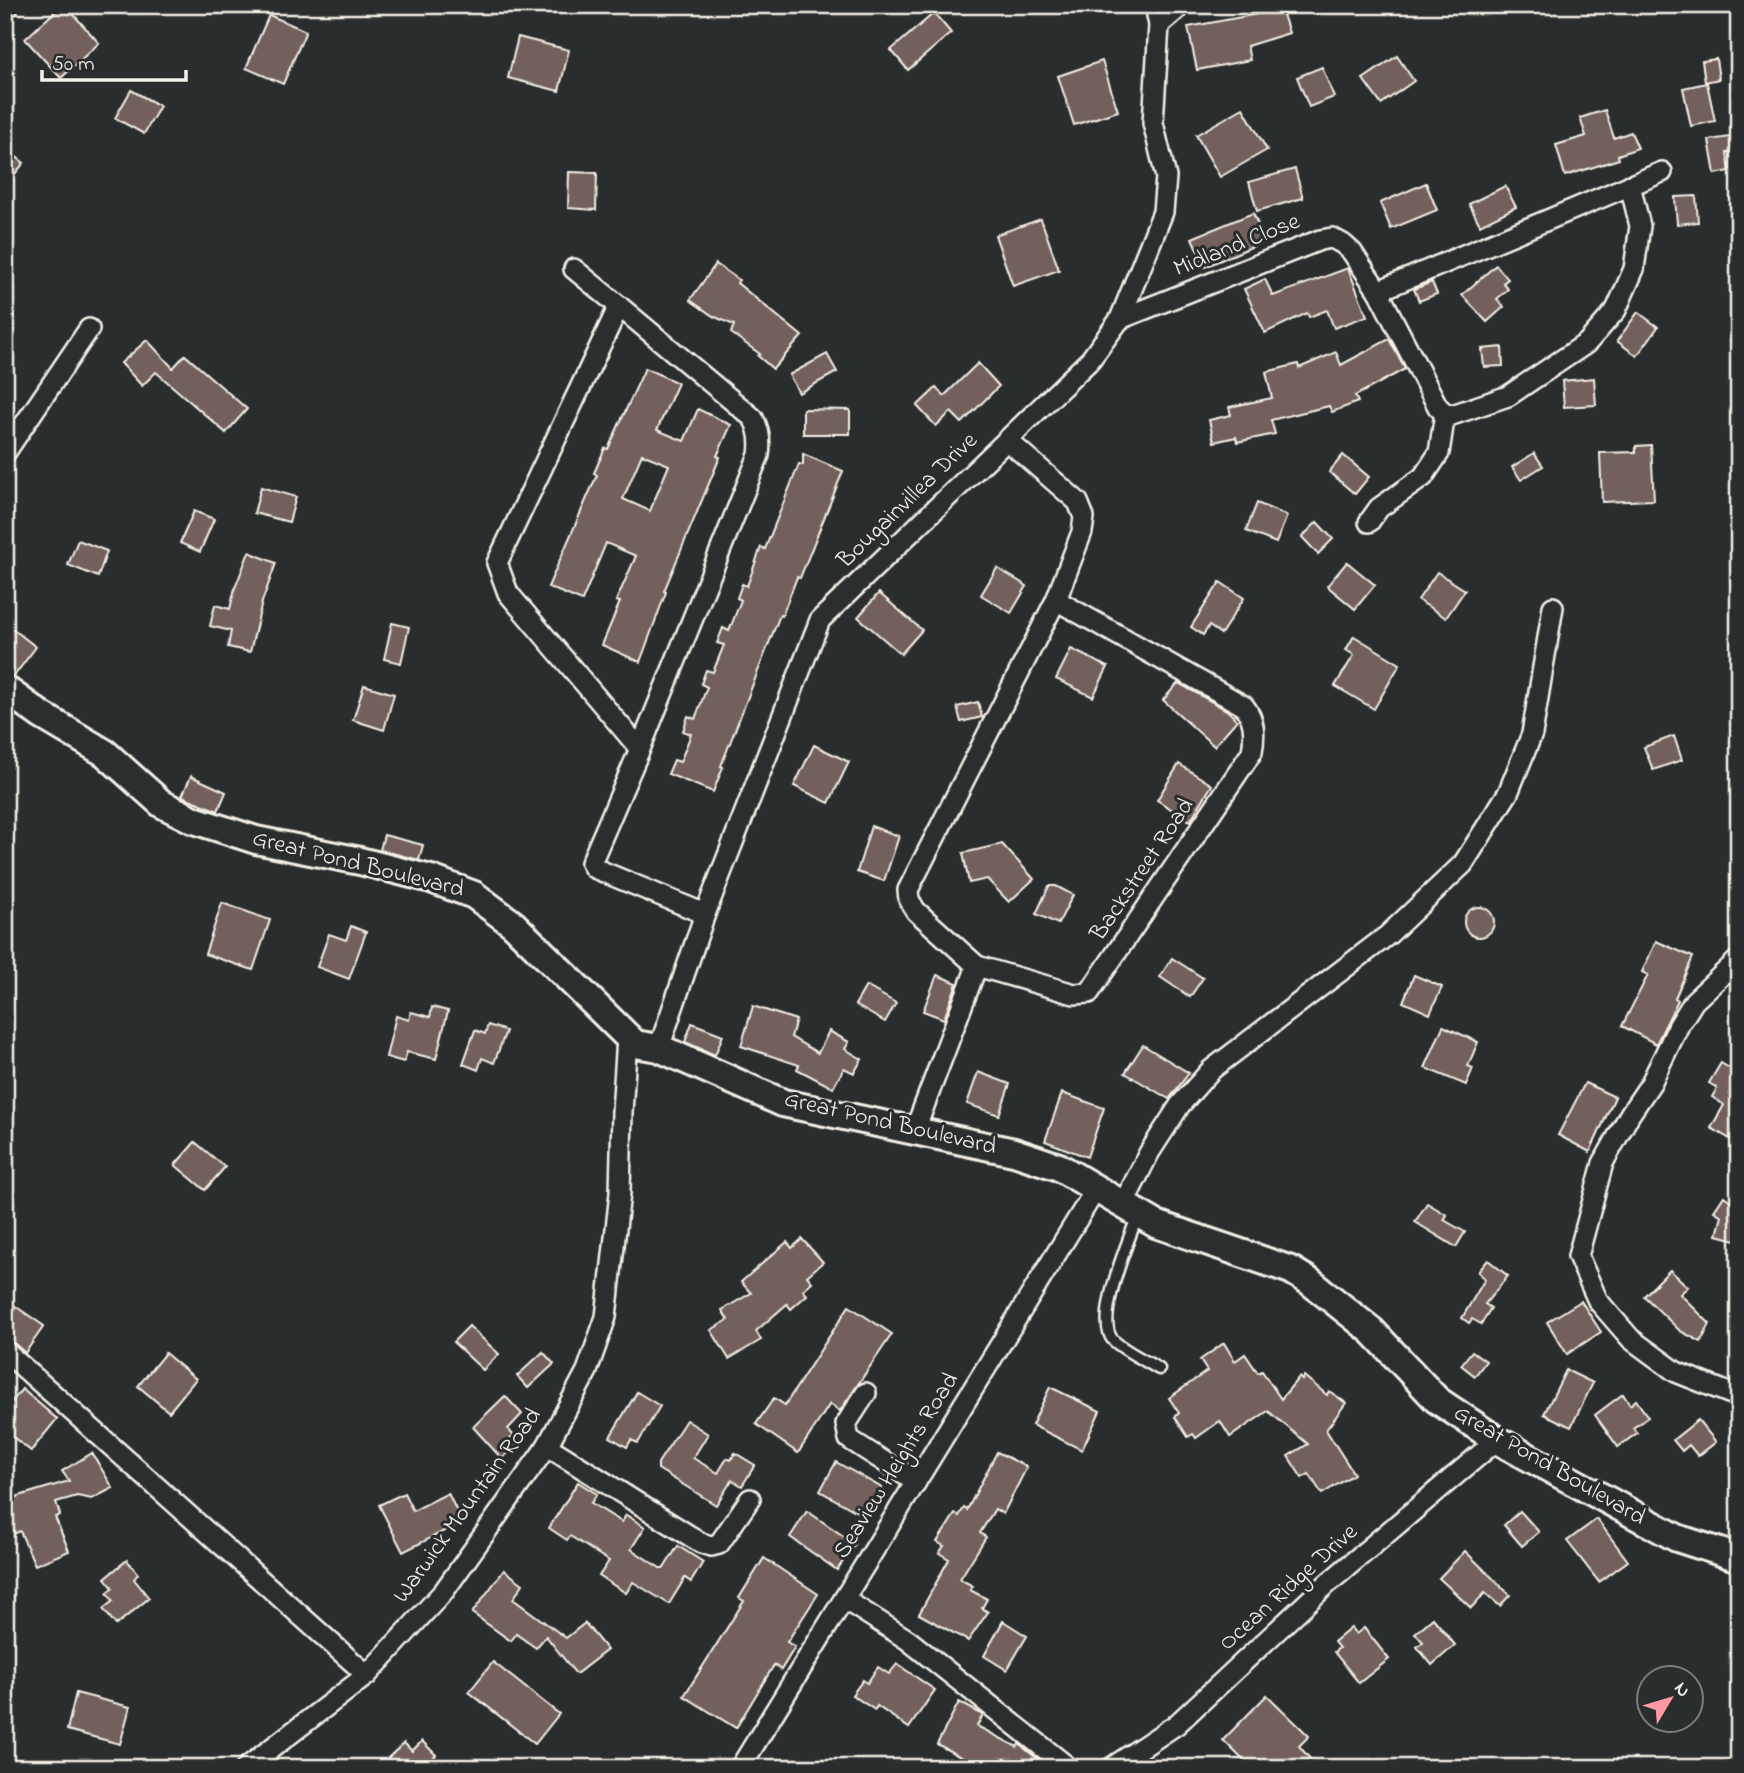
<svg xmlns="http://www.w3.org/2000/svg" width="1744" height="1773" viewBox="0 0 1744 1773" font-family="'Indie Flower',sans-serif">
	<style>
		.building { fill: #73615c; stroke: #f4f1e8; stroke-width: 2; fill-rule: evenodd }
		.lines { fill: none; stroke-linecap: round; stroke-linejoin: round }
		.lane-casing { stroke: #f4f1e8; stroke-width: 15 }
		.street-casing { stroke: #f4f1e8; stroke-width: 24 }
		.secondary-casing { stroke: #f4f1e8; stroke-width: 32 }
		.lane { stroke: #2a2d2e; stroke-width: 10 }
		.street { stroke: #2a2d2e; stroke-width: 19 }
		.secondary { stroke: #2a2d2e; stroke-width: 26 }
		.labels { text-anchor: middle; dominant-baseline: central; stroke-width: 6; stroke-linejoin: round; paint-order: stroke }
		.street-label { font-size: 24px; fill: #f4f1e8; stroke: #2a2d2e }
	</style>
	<rect width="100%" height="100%" fill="#2a2d2e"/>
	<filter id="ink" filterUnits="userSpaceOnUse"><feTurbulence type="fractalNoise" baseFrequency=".0143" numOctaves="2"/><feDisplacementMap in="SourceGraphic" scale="14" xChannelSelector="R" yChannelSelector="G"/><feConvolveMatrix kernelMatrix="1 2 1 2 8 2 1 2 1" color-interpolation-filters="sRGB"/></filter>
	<g filter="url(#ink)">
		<g class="building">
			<path d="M62,5H65L99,43L61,78L25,39Z"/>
			<path d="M1261,5H1280L1289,33L1247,46L1250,60L1197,70L1188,27L1263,13Z"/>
			<path d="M934,13L951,33L908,70L891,50Z"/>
			<path d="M269,15L306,31L283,84L246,68Z"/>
			<path d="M518,37L569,50L559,91L508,78Z"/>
			<path d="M1397,56L1414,81L1381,104L1363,79Z"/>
			<path d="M1716,59L1719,79L1705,82L1702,61Z"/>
			<path d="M1102,61L1118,111L1074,125L1058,76Z"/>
			<path d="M1322,67L1334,97L1309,107L1297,77Z"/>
			<path d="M1707,83L1715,121L1691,126L1683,88Z"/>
			<path d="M131,90L160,106L144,134L115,118Z"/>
			<path d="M1243,108L1267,150L1220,177L1196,135Z"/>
			<path d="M1605,110L1614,138L1631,132L1638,148L1618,155L1619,159L1565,176L1556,145L1586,136L1580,118Z"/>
			<path d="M1730,137L1733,152L1727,153L1730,171L1715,174L1709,140Z"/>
			<path d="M5,148L24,163L5,186Z"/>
			<path d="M1295,169L1303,198L1257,211L1249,182Z"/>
			<path d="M569,172L597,173L596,210L568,208Z"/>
			<path d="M1426,183L1437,210L1391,229L1380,203Z"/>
			<path d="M1505,186L1516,207L1480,225L1469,204Z"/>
			<path d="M1696,196L1698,222L1677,224L1675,197Z"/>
			<path d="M1253,213L1265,241L1205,267L1192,238Z"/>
			<path d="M1041,219L1059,270L1013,286L995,235Z"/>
			<path d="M716,264L739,280L737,283L802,336L773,369L758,356L760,354L731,333L734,325L713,316L690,300Z"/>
			<path d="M1496,265L1508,279L1503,283L1508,289L1497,299L1504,307L1487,322L1462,295Z"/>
			<path d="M1348,268L1367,316L1334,328L1327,310L1309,317L1307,313L1265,333L1244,289L1265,279L1273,296Z"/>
			<path d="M1432,282L1437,294L1419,301L1414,289Z"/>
			<path d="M1638,312L1658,327L1637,356L1617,341Z"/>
			<path d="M1389,339L1405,369L1355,396L1358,402L1332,412L1329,406L1271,420L1275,434L1237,442L1236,437L1214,442L1209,420L1231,415L1229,407L1272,398L1266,372L1298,364L1299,368L1336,352L1341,365Z"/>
			<path d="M147,340L173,368L185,355L247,409L226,433L156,372L142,386L121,363Z"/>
			<path d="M1502,347L1503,366L1484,367L1482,349Z"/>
			<path d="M827,354L837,372L799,393L789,375Z"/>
			<path d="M978,363L999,386L962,423L951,412L936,426L917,406L936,388L944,396Z"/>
			<path d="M645,368L678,383L657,430L684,441L698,409L731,425L717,456L720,457L664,591L666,592L640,662L602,645L620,602L616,601L636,556L606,543L582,601L548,587L597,475L594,473L605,448L608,449ZM642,454L669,465L650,511L623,499Z"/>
			<path d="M1594,378L1596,405L1564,407L1562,381Z"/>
			<path d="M803,409L850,410V434H803Z"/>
			<path d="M1651,445L1654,500L1602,502L1600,453L1636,452V446Z"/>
			<path d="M1534,453L1543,466L1521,480L1512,467Z"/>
			<path d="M803,454L843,471L800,578L797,577L782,616L780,615L721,766L723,767L713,792L668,774L674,760L680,762L691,734L683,731L688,716L695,719L707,687L701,684L706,670L713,672L724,645L717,643L723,628L729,631L741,600L737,598L742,584L747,586L761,547L765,549L799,464L803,465Z"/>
			<path d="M1343,455L1369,477L1355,494L1329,472Z"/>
			<path d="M261,487L296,497L289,522L254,513Z"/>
			<path d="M1257,503L1287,516L1276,543L1246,531Z"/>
			<path d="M194,511L214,519L200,552L180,543Z"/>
			<path d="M1317,522L1333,539L1318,554L1302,537Z"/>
			<path d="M78,540L107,551L98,577L68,565Z"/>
			<path d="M249,552L276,563L262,602L250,652L228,647L231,631L210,626L215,605L230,609L235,588Z"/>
			<path d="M1347,562L1375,585L1355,609L1327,586Z"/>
			<path d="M997,568L1027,586L1011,613L981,595Z"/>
			<path d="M1437,572L1465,590L1446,618L1418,600Z"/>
			<path d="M1220,582L1244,598L1221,634L1209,626L1203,635L1191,627Z"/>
			<path d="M879,593L922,630L901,654L858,617Z"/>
			<path d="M392,623L409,627L401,663L384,659Z"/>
			<path d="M13,629L36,647L14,676L5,673V639Z"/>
			<path d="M1354,636L1400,664L1374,709L1335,686L1354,655L1346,650Z"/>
			<path d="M1071,649L1108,667L1093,697L1056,679Z"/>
			<path d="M1178,683L1228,711L1237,720L1214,746L1163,700Z"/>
			<path d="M364,685L394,694L384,730L353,720Z"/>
			<path d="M978,702L982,717L961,722L957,707Z"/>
			<path d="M1674,736L1682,760L1653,770L1644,747Z"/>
			<path d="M814,745L849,762L829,803L794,786Z"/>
			<path d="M1179,764L1212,785L1190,821L1157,800Z"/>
			<path d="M191,776L226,792L218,811L182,796Z"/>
			<path d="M871,826L899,836L884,881L857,872Z"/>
			<path d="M384,835L423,845L419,860L380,850Z"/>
			<path d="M1002,844L1034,879L1009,902L987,879L969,883L963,853Z"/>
			<path d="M1049,886H1056L1073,895L1058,924L1036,914Z"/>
			<path d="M222,903L270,920L253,970L205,954Z"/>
			<circle cx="1479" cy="922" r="15"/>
			<path d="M351,926L366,932L349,979L317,967L329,934L346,940Z"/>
			<path d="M1656,941L1693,957L1675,998L1678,1000L1656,1044L1622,1026L1648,975L1642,972Z"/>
			<path d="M1172,958L1203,978L1190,997L1160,977Z"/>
			<path d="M937,975L957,983L944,1019L923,1011Z"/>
			<path d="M1414,975L1442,987L1430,1014L1403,1002Z"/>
			<path d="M866,986L896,1003L885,1022L855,1005Z"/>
			<path d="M753,1006L796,1020L791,1037L818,1053L829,1031L849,1042L845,1049L862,1059L854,1073L844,1068L833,1088L797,1069L799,1065L741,1046Z"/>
			<path d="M432,1007L448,1011L436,1059L407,1052L404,1062L386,1057L396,1016L409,1020L411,1012L430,1017Z"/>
			<path d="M692,1023L723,1035L715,1055L685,1042Z"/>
			<path d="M488,1025L506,1031L494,1063L482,1058L478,1070L463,1064L475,1030L485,1034Z"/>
			<path d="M1443,1026L1478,1042L1468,1066L1473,1068L1466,1085L1425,1068Z"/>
			<path d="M1143,1045L1189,1073L1169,1099L1125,1073Z"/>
			<path d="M1721,1063L1739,1074V1138L1734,1136L1732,1140L1711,1128L1724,1105L1712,1097L1717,1088L1709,1083Z"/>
			<path d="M978,1072L1010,1084L999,1115L967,1104Z"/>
			<path d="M1585,1083L1615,1097L1590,1152L1558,1135Z"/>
			<path d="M1062,1093L1104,1108L1087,1157L1045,1141Z"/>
			<path d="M195,1142L225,1167L205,1190L175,1165Z"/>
			<path d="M1724,1196L1739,1207V1241L1717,1235L1722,1216L1714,1211Z"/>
			<path d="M1427,1203L1447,1215L1444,1220L1465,1232L1456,1247L1415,1222Z"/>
			<path d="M802,1239L823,1262L807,1276L812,1282L803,1290L807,1295L791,1309L787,1304L756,1331L761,1340L729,1359L711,1330L728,1320L722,1310L751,1293L741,1282L787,1242L792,1248Z"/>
			<path d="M1488,1260L1508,1276L1485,1304L1491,1308L1481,1324L1472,1319L1469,1323L1462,1318L1485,1279L1478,1272Z"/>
			<path d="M1670,1270L1688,1287L1680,1294L1710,1324L1701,1342L1680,1331L1644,1296Z"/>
			<path d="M5,1299L44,1326L25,1353L13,1342L5,1339Z"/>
			<path d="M1581,1301L1601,1332L1567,1354L1547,1322Z"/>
			<path d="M849,1306L892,1334L840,1411L830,1404L798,1453L756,1424L774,1398L785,1405Z"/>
			<path d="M469,1326L499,1354L483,1370L453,1342Z"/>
			<path d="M1224,1343L1235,1361L1245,1354L1258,1373L1262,1371L1281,1399L1299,1377L1302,1380L1304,1376L1327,1395L1329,1391L1346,1403L1326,1430L1354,1474L1322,1494L1309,1474L1302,1478L1288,1456L1308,1444L1268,1411L1230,1437L1220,1421L1196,1438L1193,1434L1188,1437L1175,1417L1179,1413L1169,1398L1207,1371L1200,1360Z"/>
			<path d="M1472,1351L1486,1361L1475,1376L1461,1365Z"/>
			<path d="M543,1352L554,1364L528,1388L517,1376Z"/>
			<path d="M165,1353L196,1379L169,1412L138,1386Z"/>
			<path d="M1566,1370L1593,1383L1571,1427L1544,1414Z"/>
			<path d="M1050,1387L1100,1411L1082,1450L1032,1425Z"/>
			<path d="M22,1389L57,1419L31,1451L5,1431V1410Z"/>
			<path d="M637,1392L660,1406L638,1443L631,1440L627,1447L610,1437Z"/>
			<path d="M1623,1394L1630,1405L1636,1400L1648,1417L1633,1428L1637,1433L1618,1447L1595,1415Z"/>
			<path d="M505,1396L522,1414L508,1429L514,1436L510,1439L516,1445L502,1459L473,1427Z"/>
			<path d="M686,1420L708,1434L693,1458L718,1473L727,1458L731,1460L735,1453L755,1465L742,1486L732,1480L716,1505L658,1469V1463Z"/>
			<path d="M1698,1420L1716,1442L1698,1456L1689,1445L1682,1451L1673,1440Z"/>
			<path d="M997,1452L1027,1467L1003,1514L995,1509L980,1533L986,1537L960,1579L973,1586L970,1590L987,1599L982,1608L988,1612L968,1641L919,1614L949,1559L939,1553L944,1546L937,1542L955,1514L959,1516L964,1508L967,1510Z"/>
			<path d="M92,1453L113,1488L92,1499L77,1496L56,1502L60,1515L55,1517L69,1551L35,1565L20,1531L5,1538V1503L19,1496L69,1481L62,1471Z"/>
			<path d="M836,1462L882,1488L866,1517L820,1491Z"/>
			<path d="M578,1482L597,1494L591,1503L622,1522L626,1515L645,1527L631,1549L660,1568H664L678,1546L703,1562L691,1582L685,1578L669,1604L633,1582L626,1593L599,1576L609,1561L570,1536L567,1540L549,1528Z"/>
			<path d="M404,1493L413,1511L448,1493L462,1522L403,1552L379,1505Z"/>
			<path d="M807,1511L855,1544L837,1570L790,1537Z"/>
			<path d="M1520,1511L1539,1532L1522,1546L1504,1525Z"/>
			<path d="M1597,1519L1628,1561L1599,1582L1567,1541Z"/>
			<path d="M1465,1551L1510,1595L1500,1606L1485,1593L1471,1608L1439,1578Z"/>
			<path d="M764,1558L818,1594L787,1642L795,1647L781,1670L774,1665L736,1728L684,1696L744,1601L739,1598Z"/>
			<path d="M127,1560L138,1574L134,1579L149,1598L116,1625L103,1609L113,1601L107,1593L113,1588L105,1578Z"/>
			<path d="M504,1570L523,1584L513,1599L566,1638L585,1623L607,1650L576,1674L546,1636L536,1648L516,1634L511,1641L472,1613Z"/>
			<path d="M1433,1618L1455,1645L1432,1665L1417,1647L1423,1642L1415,1633Z"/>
			<path d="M1003,1621L1027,1636L1007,1670L984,1656Z"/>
			<path d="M1351,1628L1356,1634L1364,1628L1389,1659L1359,1683L1334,1652L1339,1648L1334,1642Z"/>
			<path d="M493,1662L559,1714L535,1744L469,1692Z"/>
			<path d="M897,1664L935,1690L909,1728L877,1706L875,1710L852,1695L863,1680L867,1683L878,1667L889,1674Z"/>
			<path d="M76,1693L130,1707L120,1744L67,1730Z"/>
			<path d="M1267,1695L1309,1736L1299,1746L1318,1768H1251L1223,1740Z"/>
			<path d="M959,1702L983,1715L977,1726L1017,1747L1019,1744L1049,1768H962L966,1760L937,1744Z"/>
			<path d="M422,1741L436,1755L425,1765L428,1768H395L388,1758L404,1743L412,1751Z"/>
		</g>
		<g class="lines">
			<defs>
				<path id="lane" d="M1138,1215C1129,1239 1094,1320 1113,1340C1123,1350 1146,1361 1159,1369"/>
				<g id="street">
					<path d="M5,9L9,5"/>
					<path d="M1159,25L1182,5"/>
					<path d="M574,269L619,306"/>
					<path d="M1378,291L1662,172"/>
					<path d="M1120,319L1320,240L1332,238L1343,244L1352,252L1378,291L1438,407L1445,413"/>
					<path d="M1445,413L1452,415L1508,396L1587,343L1616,310L1634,269L1640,226L1630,185"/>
					<path d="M5,453L89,329"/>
					<path d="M1369,522L1379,508L1423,477L1439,453L1445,413"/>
					<path d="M640,749L508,593L497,563L619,306L753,418C760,430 761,441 759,455L640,749L591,863L594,868L705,914"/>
					<path d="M1739,959L1694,1001L1679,1025L1651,1083L1630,1114L1603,1163L1578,1256L1598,1301L1631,1339L1676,1372L1739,1397"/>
					<path d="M977,966L916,911L909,900L908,890L1056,600L1082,532L1084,517L1078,502L1007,440"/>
					<path d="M659,1048L705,914L820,620L1090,360L1120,319L1163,212L1166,177L1153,123L1159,25L1155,5"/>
					<path d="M915,1130L977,966L1074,994L1089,993L1252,752C1255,734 1255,720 1244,706L1056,600"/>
					<path d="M1123,1205L1149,1153L1180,1105L1211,1070L1388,935L1463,864L1508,793L1532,734L1553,607"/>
					<path d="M5,1351L367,1675"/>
					<path d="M866,1393L846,1424L849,1439L916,1482"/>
					<path d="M547,1446L701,1543L711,1546L719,1544L750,1499"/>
					<path d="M844,1599L908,1640L1069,1768"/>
					<path d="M246,1768L367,1675L444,1591L547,1446L587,1371L606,1317L620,1193L622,1112L627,1038"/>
					<path d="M740,1768L1096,1189"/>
					<path d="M1111,1768L1177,1724L1327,1584L1497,1440"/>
				</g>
				<path id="secondary" d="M5,689L41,715L105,753L162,804L194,820L256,840L360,861L431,879L474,895L513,924L635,1044L659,1048L783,1103L1014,1152L1059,1167L1156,1224L1291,1270L1309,1281L1372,1331L1437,1400L1497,1440L1677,1538L1739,1558"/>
			</defs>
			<use href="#lane" class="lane-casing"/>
			<use href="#street" class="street-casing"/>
			<use href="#secondary" class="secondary-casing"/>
			<use href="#lane" class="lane"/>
			<use href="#street" class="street"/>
			<use href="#secondary" class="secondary"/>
		</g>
	</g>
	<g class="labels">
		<g class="street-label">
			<text transform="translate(1237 246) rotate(-22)">Midland Close</text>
			<text transform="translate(908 501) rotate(-44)">Bougainvillea Drive</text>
			<text transform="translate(358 865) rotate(14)">Great Pond Boulevard</text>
			<text transform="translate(1143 870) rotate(-56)">Backstreet Road</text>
			<text transform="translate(890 1124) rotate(13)">Great Pond Boulevard</text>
			<text transform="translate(897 1466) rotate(-58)">Seaview Heights Road</text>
			<text transform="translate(1549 1466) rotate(30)">Great Pond Boulevard</text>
			<text transform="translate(468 1506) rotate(-54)">Warwick Mountain Road</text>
			<text transform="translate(1289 1588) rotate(-42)">Ocean Ridge Drive</text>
		</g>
	</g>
	<rect width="1744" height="1773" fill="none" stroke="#2a2d2e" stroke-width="28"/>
	<rect x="14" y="14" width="1716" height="1745" fill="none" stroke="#f4f1e8" stroke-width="2.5" filter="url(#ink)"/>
	<g transform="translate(1670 1699) rotate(52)"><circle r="33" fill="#2a2d2e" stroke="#7b7b78" stroke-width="2"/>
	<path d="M0-5L12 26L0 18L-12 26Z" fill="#ff9aa2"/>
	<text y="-10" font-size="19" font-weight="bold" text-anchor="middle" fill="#f4f1e8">N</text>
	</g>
	<path d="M42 70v10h144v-10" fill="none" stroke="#f4f1e8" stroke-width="3.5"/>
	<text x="52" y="70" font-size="21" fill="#f4f1e8" stroke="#2a2d2e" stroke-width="5" paint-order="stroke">50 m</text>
</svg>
